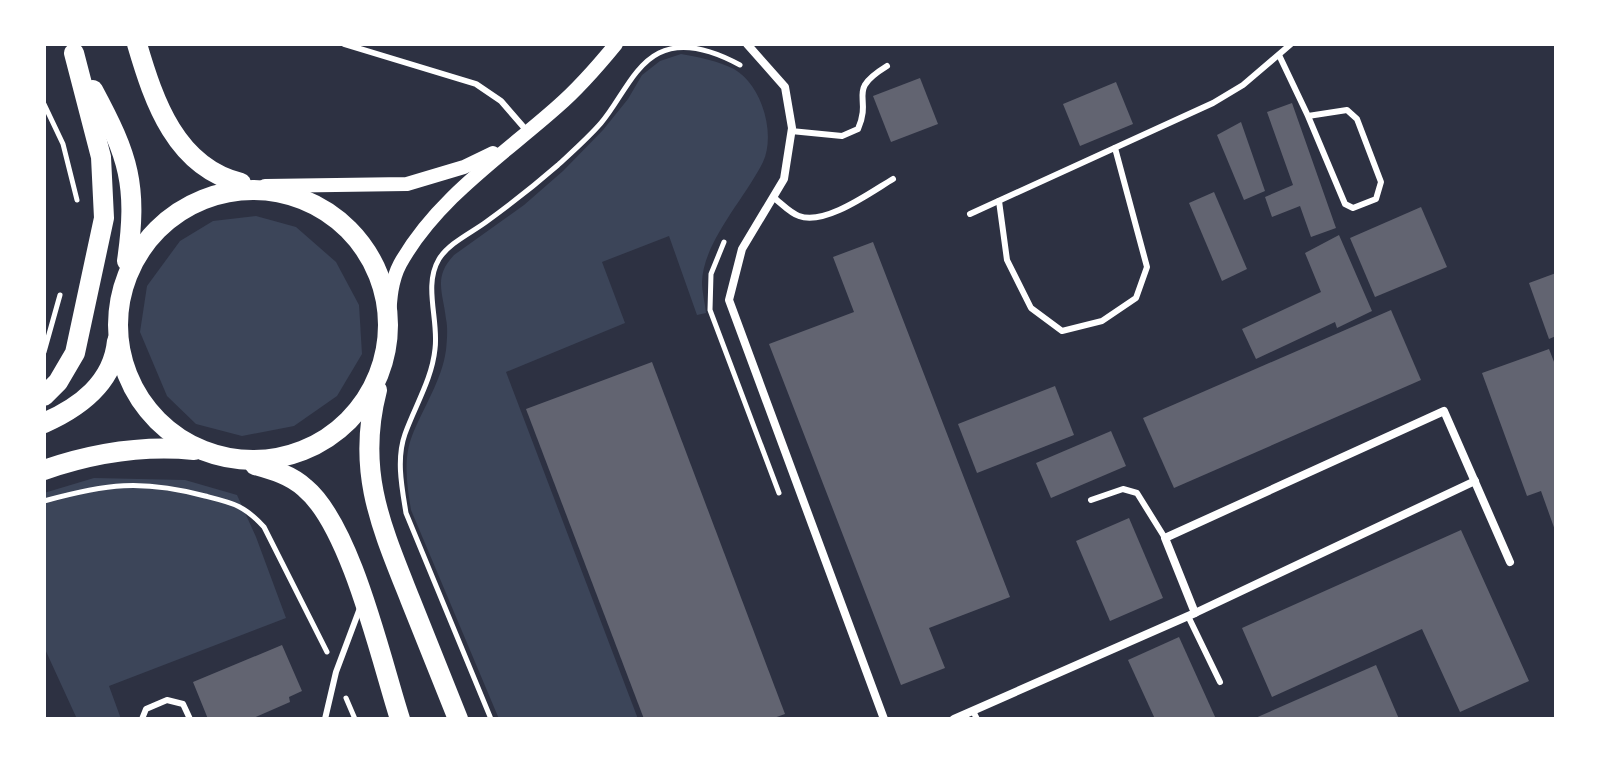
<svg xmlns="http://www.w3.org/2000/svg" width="1600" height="763" viewBox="0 0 1600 763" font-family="'Nunito Sans',sans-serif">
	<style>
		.green { fill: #3c4559 }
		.building { fill: #626471 }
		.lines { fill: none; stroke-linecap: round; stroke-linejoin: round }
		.path { stroke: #fff; stroke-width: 5 }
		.service { stroke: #fff; stroke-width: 6 }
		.minor { stroke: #fff; stroke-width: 8 }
		.tertiary { stroke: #fff; stroke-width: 14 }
		.primary { stroke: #fff; stroke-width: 20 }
	</style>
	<rect width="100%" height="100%" fill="#2d3142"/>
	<g class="green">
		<path d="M681,54C699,57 718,61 734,69C762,85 776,134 763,162C746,197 703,242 702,282C702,292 705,303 706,313L697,315L669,236L602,262L625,323L506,372L638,719H499L411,510C407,486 403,459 412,436C423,408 442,380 446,350C447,340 448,328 446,319C443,292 433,277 454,255L524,205L563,171L603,130L628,99L642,75L660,61Z"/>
		<path d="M256,216L296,227L336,262L359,305L362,354L337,396L294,426L242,436L196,424L167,396L140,332L147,286L180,241L213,221Z"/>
		<path d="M94,478L185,480L237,495L256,537L286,618L109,686L121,719H77L44,647V493Z"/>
	</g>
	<g class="building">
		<path d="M920,78L938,124L891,142L873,96Z"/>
		<path d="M1116,82L1133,124L1080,146L1063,104Z"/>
		<path d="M1292,103L1336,228L1311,237L1300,206L1272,217L1265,197L1293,185L1267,112Z"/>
		<path d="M1241,122L1265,191L1244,200L1217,135Z"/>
		<path d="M1214,192L1247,269L1222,281L1189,203Z"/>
		<path d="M1421,207L1447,267L1375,297L1350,238Z"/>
		<path d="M1339,235L1372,311L1337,328L1335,322L1256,359L1242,329L1321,292L1305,253Z"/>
		<path d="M873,242L1010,597L929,628L945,668L901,685L769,344L854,312L833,257Z"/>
		<path d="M1556,273V336L1549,339L1529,283Z"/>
		<path d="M1391,310L1421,380L1174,488L1143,418Z"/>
		<path d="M1549,349L1556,367V533L1541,491L1527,496L1482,373Z"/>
		<path d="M652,362L785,714L771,719H644L526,409Z"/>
		<path d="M1055,386L1074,435L977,473L958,424Z"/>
		<path d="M1111,431L1126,466L1051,498L1036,463Z"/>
		<path d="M1129,518L1163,598L1110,621L1076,541Z"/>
		<path d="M1461,530L1529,681L1460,712L1422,629L1272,697L1242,628Z"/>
		<path d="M1179,637L1216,719H1155L1128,660Z"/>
		<path d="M282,645L302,691L289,697L290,702L251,719H208L193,682Z"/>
		<path d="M1376,665L1399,719H1253Z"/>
	</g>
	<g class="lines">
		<g class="path">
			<path d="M44,104L63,144L77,200"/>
			<path d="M724,242L711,274L710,310L779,493"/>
			<path d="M44,352L60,295"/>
			<path d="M44,501C106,484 141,479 205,496C233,503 244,505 264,527L327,652"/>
			<path d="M346,698L355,719"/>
			<path d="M491,719L406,513C402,488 396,459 405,434C415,406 432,379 435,349C439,320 423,286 439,259C449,243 471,233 486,222C511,204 535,185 558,165C572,152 588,138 601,123C620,101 633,66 659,53C685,40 716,52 740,65"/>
		</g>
		<g class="service">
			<path d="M344,44L476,84L501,101L527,131"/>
			<path d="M1279,55L1308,116L1345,204L1353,208L1376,199L1381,182L1357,119L1347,110L1308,116"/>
			<path d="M791,131L842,136L858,129C873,95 845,92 887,66"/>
			<path d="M773,197C781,203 790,213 799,216C825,226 871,192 893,179"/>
			<path d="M999,201L1007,260L1031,308L1062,331L1102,321L1136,298L1147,267L1115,148"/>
			<path d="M970,214L1213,103L1243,85L1291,44"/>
			<path d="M1091,500L1123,489L1137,493L1165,538"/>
			<path d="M1188,616L1220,682"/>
			<path d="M973,711L977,719"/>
			<path d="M142,719L146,709L167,700L183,704L190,719"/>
			<path d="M325,719L336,672L360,608"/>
		</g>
		<g class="minor">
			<path d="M747,44L785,87L792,128L784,179L742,249L729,300L884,719"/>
			<path d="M1195,613L1475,481"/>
			<path d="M954,719L1195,613L1165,538L1444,411L1510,562"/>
		</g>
		<g class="tertiary">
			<path d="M265,186L407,184L464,167L493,153"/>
			<path d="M389,318C390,300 391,281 400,264C436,199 503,155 557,107C579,88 598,66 616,44"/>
		</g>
		<g class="primary">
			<path d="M137,44C154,102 176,167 241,183"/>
			<path d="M93,90C129,157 138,185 127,261"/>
			<circle cx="253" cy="325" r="135"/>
			<path d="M377,390C356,471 381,526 410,599C426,639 442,679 458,719"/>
			<path d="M44,396L58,382L75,353L104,218L101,157L74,53"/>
			<path d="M44,423C80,407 113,383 117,341"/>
			<path d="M255,465C273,470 291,475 305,488C351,526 381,660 400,719"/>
			<path d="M44,470C93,453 143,445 194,450"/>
		</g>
	</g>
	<rect width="1600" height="763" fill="none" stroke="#ffffff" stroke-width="92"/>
</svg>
